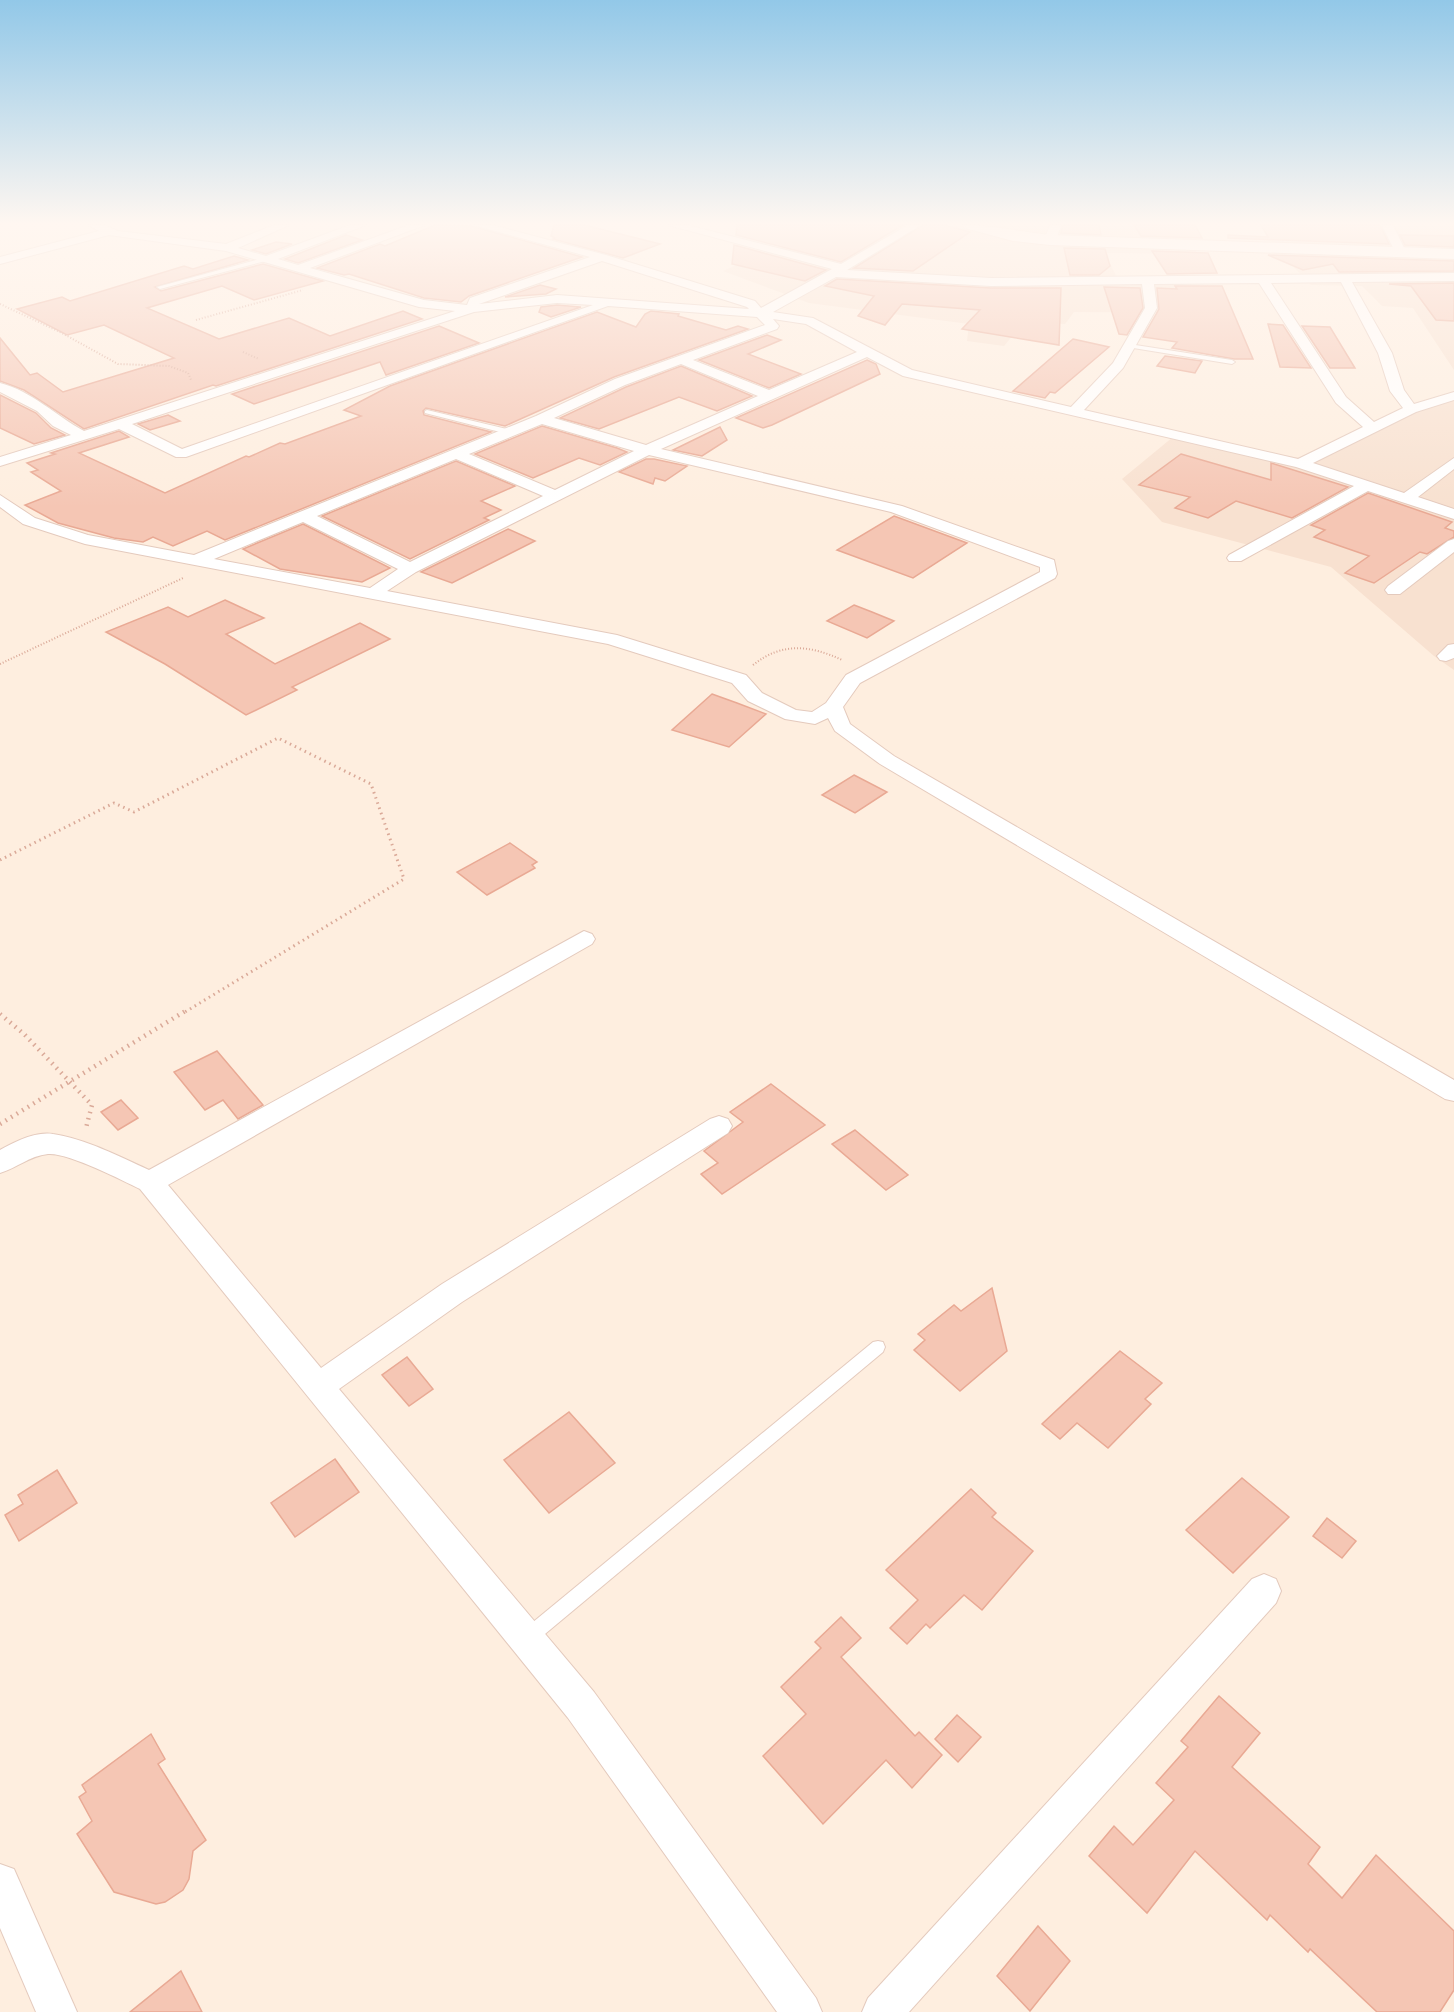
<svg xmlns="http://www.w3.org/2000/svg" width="1454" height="2012" viewBox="0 0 1454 2012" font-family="'Roboto Condensed',sans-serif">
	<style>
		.residential { fill: #f8e1d0 }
		.building { fill: #f5c6b4; stroke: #e9a994; stroke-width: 1.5 }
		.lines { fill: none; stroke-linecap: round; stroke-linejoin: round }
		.lane-casing { stroke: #e4cabd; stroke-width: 2 }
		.street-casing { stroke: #e4cabd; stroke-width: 2 }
		.secondary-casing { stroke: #eacaba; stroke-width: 2 }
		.path-far2 { stroke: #daa998; stroke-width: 2; stroke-dasharray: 1 2; stroke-linecap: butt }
		.path-far1 { stroke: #daa998; stroke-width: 3; stroke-dasharray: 1.5 4; stroke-linecap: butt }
		.path { stroke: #daa998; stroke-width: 4.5; stroke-dasharray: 1.5 5; stroke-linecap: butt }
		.lane { fill: #fff; fill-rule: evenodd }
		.street { fill: #fff; fill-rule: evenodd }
		.secondary { fill: #fff; fill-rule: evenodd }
	</style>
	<rect width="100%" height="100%" fill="#feeedf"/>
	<g class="residential">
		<path d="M763,225H1187L1197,254L1105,253L1119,282L1199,285L1213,313L1074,312L1065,324L1024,322L1004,346L967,341L969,324L809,303L723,271L790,242Z"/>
		<path d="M1260,225H1454V370L1413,308L1382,306L1362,286L1311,285L1275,248Z"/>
		<path d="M1454,394V670L1434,656L1331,567L1162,522L1122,479L1173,437L1306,459Z"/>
	</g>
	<g class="building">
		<path d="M435,225L471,226L582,257L469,296L461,302L424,298L349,274L344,275L317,268L380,244L385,246Z"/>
		<path d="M554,225H584L660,244L623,258L553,239L555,238L551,236Z"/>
		<path d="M737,225H903L841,262L736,235Z"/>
		<path d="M923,225H944L970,232L913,271L854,268Z"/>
		<path d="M1063,225H1099L1101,235L1061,233Z"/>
		<path d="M1134,225H1195L1202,238L1141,236Z"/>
		<path d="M1261,225H1380L1389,244L1228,238V235L1268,237Z"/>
		<path d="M346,235L362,240L298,263L285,259Z"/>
		<path d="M1400,235L1454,236V247L1405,245Z"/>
		<path d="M276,242L292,244L266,254L252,250Z"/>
		<path d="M734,245L826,270L805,281L732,264Z"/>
		<path d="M1064,248L1105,249L1110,266L1099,275H1070Z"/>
		<path d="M1152,251L1208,253L1217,273L1167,274Z"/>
		<path d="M1268,255L1454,261V271L1339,272L1333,264L1303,270Z"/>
		<path d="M234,256L248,260L155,287L161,291L263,264L323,281L254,300L222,286L147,308L219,339L289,318L330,336L403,311L422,319L216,386L213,385L84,429L24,390L0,381V338L30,375L37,373L63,392L174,358L104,325L67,335L17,309L62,297L70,301L184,266L193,269Z"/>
		<path d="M837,279L991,288H1061L1059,345L962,329L980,310L902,304L885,325L858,316L874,296L825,286Z"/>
		<path d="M1454,283V321L1436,320L1411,286L1389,284Z"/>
		<path d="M540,285L556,289L546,294L505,297Z"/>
		<path d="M1175,286H1222L1253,359H1234L1172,348L1177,342L1143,337L1159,309L1157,288L1177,289Z"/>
		<path d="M1104,287L1140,288L1143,308L1127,335L1119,334Z"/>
		<path d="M557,305L580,307H581L551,317L539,312L541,307Z"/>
		<path d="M651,311L679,314L678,316L726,330L738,326L748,329L614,377L505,426L426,408L423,411L424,415L491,432L225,540L207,531L173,546L153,537L143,542L114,538L58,523L25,505L61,491L31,472L38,470L27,463L55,454L51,453L119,431L129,437L79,453L165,493L246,456L249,457L280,443L285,444L361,416L344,410L390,386L597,312L636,327L645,314Z"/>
		<path d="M1268,324L1283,325L1311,368L1280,367Z"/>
		<path d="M439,326L479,343L386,375L380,362L254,404L232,394Z"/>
		<path d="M1302,326L1330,327L1355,368H1330Z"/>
		<path d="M767,335L781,340L748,354L801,374L769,388L699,360Z"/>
		<path d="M1073,339L1109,347L1055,393L1050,392L1045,398L1013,391Z"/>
		<path d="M1165,356L1202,361L1195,373L1157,366Z"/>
		<path d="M867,360L876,364L880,374L772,425L763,428L736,418Z"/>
		<path d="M681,366L752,396L717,411L679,397L599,429L560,418L626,387Z"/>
		<path d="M0,395L36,413L51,428L65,435L34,444L0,428Z"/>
		<path d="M168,415L180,421L150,430L138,424Z"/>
		<path d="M542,426L617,448L627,452L600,465L579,458L533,478L475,454Z"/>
		<path d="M720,427L727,440L702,456L673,450Z"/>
		<path d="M1181,454L1271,480V463L1348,487L1292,518L1236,501L1208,518L1175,508L1190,497L1139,485Z"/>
		<path d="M646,459H654L687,466L665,481L655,478L653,484L619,472Z"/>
		<path d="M456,461L515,486L481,501L501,510L484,518L489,520L410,559L322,516Z"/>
		<path d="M1368,493L1452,522L1445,528L1454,531V537L1427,554L1420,552L1374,583L1345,573L1369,556L1314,537L1325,530L1311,525Z"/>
		<path d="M894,516L967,543L913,578L837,550Z"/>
		<path d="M303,524L390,568L362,582L280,569L243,549Z"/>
		<path d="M508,529L535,541L452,583L421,572Z"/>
		<path d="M225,600L264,618L226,634L275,664L360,623L390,639L292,687L297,690L246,715L165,664L106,632L168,607L188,617Z"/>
		<path d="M854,605L872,612L894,621L867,638L827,621Z"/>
		<path d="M712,694L737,703L766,714L729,747L672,730Z"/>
		<path d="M854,775L887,792L855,813L822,795Z"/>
		<path d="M510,843L537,862L532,865L535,868L487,895L457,872Z"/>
		<path d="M217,1051L263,1105L238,1119L223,1100L205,1110L174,1072Z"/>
		<path d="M771,1084L825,1125L722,1194L701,1174L718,1163L704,1151L743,1122L730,1112Z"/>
		<path d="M121,1100L138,1118L118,1130L101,1112Z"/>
		<path d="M855,1130L908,1175L886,1190L832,1144Z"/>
		<path d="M992,1288L1007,1351L960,1391L914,1350L925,1340L918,1334L954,1305L961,1311Z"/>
		<path d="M1120,1351L1162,1383L1145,1399L1151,1404L1108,1448L1077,1423L1060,1439L1042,1424Z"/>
		<path d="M407,1357L433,1389L409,1406L382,1375Z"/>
		<path d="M569,1412L615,1463L549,1513L504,1460Z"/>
		<path d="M335,1459L359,1492L295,1537L271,1503Z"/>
		<path d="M57,1470L77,1503L19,1541L5,1515L23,1504L18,1495Z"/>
		<path d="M1242,1478L1289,1517L1233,1573L1186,1530Z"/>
		<path d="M971,1489L996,1513L992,1517L1033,1551L982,1610L964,1595L930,1628L926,1624L907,1644L890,1628L918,1600L886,1570Z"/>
		<path d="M1327,1518L1356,1541L1342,1558L1313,1536Z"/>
		<path d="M841,1617L861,1638L841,1657L915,1736L919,1732L942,1755L912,1788L886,1760L823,1824L763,1756L806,1714L781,1687L821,1648L815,1642Z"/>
		<path d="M1219,1696L1260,1733L1232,1767L1320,1847L1308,1864L1342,1898L1376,1855L1454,1931V1990L1440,2012H1377L1310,1949L1308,1952L1270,1915L1267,1920L1195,1851L1147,1913L1089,1856L1114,1826L1133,1845L1174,1800L1156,1783L1188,1747L1181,1741Z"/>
		<path d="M957,1715L981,1737L958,1762L935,1739Z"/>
		<path d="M151,1734L165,1759L158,1764L206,1840L193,1851L189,1879L183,1890L165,1902L156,1904L114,1892L77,1834L92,1821L79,1797L86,1792L82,1785Z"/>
		<path d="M1038,1926L1070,1961L1030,2011L997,1976Z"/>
		<path d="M181,1971L202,2012H130Z"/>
	</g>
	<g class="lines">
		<defs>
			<g id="lane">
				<path d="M267,257L269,260L160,289L157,287Z"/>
				<path d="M1129,344L1232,360L1235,362L1232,364L1127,347V345Z"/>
				<path d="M427,410L511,430L512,432L508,434L425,413V411Z"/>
				<path d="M878,1341L883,1342L885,1347L883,1352L533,1644L527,1647L521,1644L518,1638L521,1632L873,1342Z"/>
			</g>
			<g id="street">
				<path d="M88,225H104L118,231L226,244L274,225H289L238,248L266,256L350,225H366L278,259L298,265L409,225H425L310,268L424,300L467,305L470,298L590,257L473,225H492L606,255L755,301L761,308L832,269L668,225H687L841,264L908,225H921L847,270L991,278L1454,273V281L1352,282L1392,353L1404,390L1414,404L1454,392V400L1416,412L1313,463L1404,493L1454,458V469L1418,497L1454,509V519L1368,491L1241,561H1229L1227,558L1229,555L1354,486L1296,467L903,376L867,357L661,449L902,506L1054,560L1057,574L1055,578L860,683L843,707L850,724L894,756L1454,1080V1101L1445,1099L880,764L835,731L828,718L815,724L785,719L748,701L732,683L608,644L85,544L23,524L0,507V495L35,518L88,535L194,555L536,416L615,379L765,325L757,317L608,306L186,457H176L119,429L0,466V457L71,435L53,426L37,411L0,392V383C32,391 56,416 84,431L455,311L419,307L226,251L109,235L0,264V257L99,231ZM602,261L747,307L749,309L557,295L479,304ZM836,277L991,286L1142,284L1145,308L1113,363L1071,407L912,370L813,318L773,312ZM1341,282L1378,353L1390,391L1403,408L1374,422L1346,397L1271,283ZM1259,283L1336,403L1363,427L1298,459L1084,410L1123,368L1157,308L1154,284ZM557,303L593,305L182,449L132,424L474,312ZM773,319L806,324L857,352L769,390L693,360L777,329L779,326ZM681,364L758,396L646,445L554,418L625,385ZM542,424L634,451L555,490L469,454ZM649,455L891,512L1040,567V572L846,675L826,703L812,712L796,710L762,693L746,675L617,635L387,591L416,572ZM456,459L543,496L410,562L317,516ZM303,522L398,569L370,588L214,559Z"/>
				<path d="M1050,225H1061L1056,240L1050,243L1044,240Z"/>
				<path d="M1382,225H1393L1406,252L1404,254H1396Z"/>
				<path d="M1454,539V552L1400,594H1388L1385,590L1388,586L1448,541Z"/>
				<path d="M1454,644V658L1446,661L1440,660L1437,656L1448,645Z"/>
				<path d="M584,931L592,934L595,939L592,944L168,1185L321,1368L442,1284L710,1119L719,1116L728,1119L732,1126L728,1133L462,1302L339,1389L594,1692L816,1998L822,2012H777L568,1718L140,1189C122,1180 67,1152 48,1154C29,1156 17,1168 0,1173V1150C14,1142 36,1131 53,1134C83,1138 121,1157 149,1170Z"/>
				<path d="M1264,1574L1276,1579L1281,1591L1276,1603L909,2012H862L868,1998L1252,1579Z"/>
				<path d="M0,1864L14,1869L77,2012H36L0,1928Z"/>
			</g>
			<path id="secondary" d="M963,225C992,225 1021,232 1050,235L1454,249V259L1050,245L1013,241L965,228Z"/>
		</defs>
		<use href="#lane" class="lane-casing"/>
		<use href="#street" class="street-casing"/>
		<use href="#secondary" class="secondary-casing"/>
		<g class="path-far2">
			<path d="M0,304L60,332L118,364L169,366L188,373L191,380"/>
			<path d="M196,320L303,290"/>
			<path d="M243,352L259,359"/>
			<path d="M0,664L183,578"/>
			<path d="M753,665C782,642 810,645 842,660"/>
		</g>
		<path class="path-far1" d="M0,860L114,803L134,812L278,738L371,784L404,879L185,1012"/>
		<g class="path">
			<path d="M0,1014L24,1034L92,1105L86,1128"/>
			<path d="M0,1124L187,1010"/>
		</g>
		<use href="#lane" class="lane"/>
		<use href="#street" class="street"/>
		<use href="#secondary" class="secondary"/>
	</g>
	<linearGradient id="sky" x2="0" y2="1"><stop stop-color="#92c8e8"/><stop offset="0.44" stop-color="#fff7f1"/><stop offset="1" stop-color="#fff7f1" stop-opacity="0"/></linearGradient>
	<rect width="1454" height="507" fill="url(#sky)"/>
</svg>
